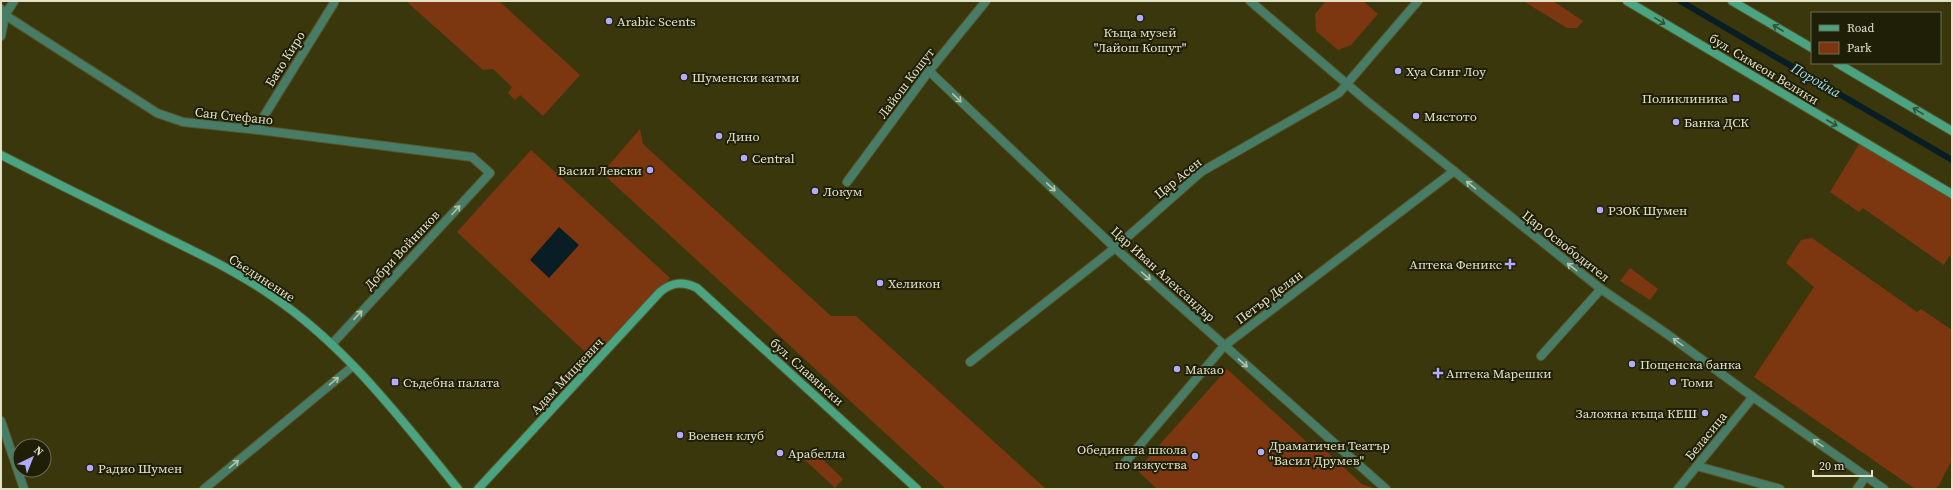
<svg xmlns="http://www.w3.org/2000/svg" width="1953" height="490" viewBox="0 0 1953 490" font-family="'Source Serif 4',serif">
	<style>
		.green { fill: #7d3710 }
		.water { fill: #091d24 }
		.lines { fill: none; stroke-linecap: round; stroke-linejoin: round }
		.stream { stroke: #091d24; stroke-width: 6 }
		.street-casing { stroke: #58562d; stroke-width: 10 }
		.secondary-casing { stroke: #58562d; stroke-width: 10 }
		.street { stroke: #477c66; stroke-width: 8 }
		.secondary { stroke: #4aa381; stroke-width: 8 }
		.oneway { stroke: #305338 }
		.oneway2 { stroke: #b4c3a9 }
		.poi-dot { fill: #b1adfa; stroke: #1f1e07; stroke-width: 1.5 }
		.labels { text-anchor: middle; dominant-baseline: central; stroke-width: 4; stroke-linejoin: round; paint-order: stroke }
		.poi-label { font-size: 13px; fill: #e3e2c6; stroke: #1f1e07; text-anchor: start }
		.street-label { font-size: 13px; fill: #e3e2c6; stroke: #1f1e07 }
		.water-label { font-size: 14px; font-style: italic; fill: #a1def8; stroke: #1f1e07 }
	</style>
	<rect width="100%" height="100%" fill="#3a370c"/>
	<g class="green">
		<path d="M406,1H499L580,75L543,116L520,95L515,100L508,93L512,87L493,69L483,70Z"/>
		<path d="M1326,1H1363L1378,14L1351,45L1338,50L1316,31L1315,14Z"/>
		<path d="M1523,1H1553L1583,21L1577,28H1567Z"/>
		<path d="M640,129L643,144L831,316H856L1046,489H946L602,173Z"/>
		<path d="M1861,141L1952,194V257L1949,256L1944,265L1863,208L1859,212L1830,192Z"/>
		<path d="M531,150L670,278L660,292L596,362L457,232Z"/>
		<path d="M1812,238L1917,312L1921,309L1952,330V460L1939,485L1935,489H1915L1754,377L1814,287L1786,263L1801,240Z"/>
		<path d="M1630,268L1658,289L1650,300L1620,281Z"/>
		<path d="M1227,369L1309,444L1314,440L1362,484L1376,489H1157L1137,470Z"/>
		<path d="M814,451L843,479L835,488L805,460Z"/>
	</g>
	<path class="water" d="M559,227L579,245L549,278L530,260Z"/>
	<g class="lines">
		<path class="stream" d="M1680,1L1952,160"/>
		<defs>
			<g id="street">
				<path d="M1250,1L1368,102L1601,289L1667,334L1753,397L1884,489"/>
				<path d="M1,9L5,15L157,113L183,122L259,130L472,157L490,173L332,344"/>
				<path d="M1,36L5,15L14,1"/>
				<path d="M929,71L1115,248L1386,489"/>
				<path d="M259,130L264,116L334,3"/>
				<path d="M847,182L929,71L986,1"/>
				<path d="M1541,356L1601,289"/>
				<path d="M970,362L1115,248L1201,172L1339,93L1418,1"/>
				<path d="M1,421L24,489"/>
				<path d="M1122,466L1224,346L1454,171"/>
				<path d="M1697,466L1780,489"/>
				<path d="M204,489L353,366"/>
				<path d="M1678,489L1753,397"/>
				<path d="M1857,489L1866,476"/>
			</g>
			<g id="secondary">
				<path d="M1627,1L1952,194"/>
				<path d="M1732,1L1812,48"/>
				<path d="M1837,63L1952,131"/>
				<path d="M1,155C52,181 104,207 155,232C195,252 235,270 272,296C346,346 402,420 458,489"/>
				<path d="M478,489L660,292C672,282 683,281 697,288L917,489"/>
			</g>
		</defs>
		<use href="#street" class="street-casing"/>
		<use href="#secondary" class="secondary-casing"/>
		<use href="#street" class="street"/>
		<use href="#secondary" class="secondary"/>
	</g>
	<defs><path id="oneway-shaft" d="M-6 0H5M1.5-3L5.5 0L1.5 3" fill="none" stroke-width="1.6" stroke-linecap="round" stroke-linejoin="round"/></defs>
	<g class="oneway">
		<use href="#oneway-shaft" transform="translate(1660 21) rotate(31)"/>
		<use href="#oneway-shaft" transform="translate(1778 28) rotate(-149)"/>
		<use href="#oneway-shaft" transform="translate(1918 111) rotate(-149)"/>
		<use href="#oneway-shaft" transform="translate(1832 123) rotate(30)"/>
	</g>
	<g class="oneway2">
		<use href="#oneway-shaft" transform="translate(957 98) rotate(44)"/>
		<use href="#oneway-shaft" transform="translate(1471 185) rotate(-141)"/>
		<use href="#oneway-shaft" transform="translate(1051 187) rotate(43)"/>
		<use href="#oneway-shaft" transform="translate(456 210) rotate(-48)"/>
		<use href="#oneway-shaft" transform="translate(1572 267) rotate(-142)"/>
		<use href="#oneway-shaft" transform="translate(1146 276) rotate(42)"/>
		<use href="#oneway-shaft" transform="translate(358 315) rotate(-47)"/>
		<use href="#oneway-shaft" transform="translate(1678 342) rotate(-144)"/>
		<use href="#oneway-shaft" transform="translate(1243 363) rotate(41)"/>
		<use href="#oneway-shaft" transform="translate(334 381) rotate(-40)"/>
		<use href="#oneway-shaft" transform="translate(1818 443) rotate(-145)"/>
		<use href="#oneway-shaft" transform="translate(234 464) rotate(-40)"/>
	</g>
	<g class="poi-dot">
		<circle cx="1140" cy="18" r="4"/>
		<circle cx="609" cy="21" r="4"/>
		<circle cx="1398" cy="71" r="4"/>
		<circle cx="684" cy="77" r="4"/>
		<rect x="1732" y="94" width="8" height="8" rx="2"/>
		<circle cx="1416" cy="116" r="4"/>
		<circle cx="1676" cy="122" r="4"/>
		<circle cx="719" cy="136" r="4"/>
		<circle cx="744" cy="158" r="4"/>
		<circle cx="650" cy="170" r="4"/>
		<circle cx="815" cy="191" r="4"/>
		<circle cx="1600" cy="210" r="4"/>
		<path d="M1508 258h4v4h4v4h-4v4h-4v-4h-4v-4h4z"/>
		<circle cx="880" cy="283" r="4"/>
		<circle cx="1632" cy="364" r="4"/>
		<circle cx="1177" cy="369" r="4"/>
		<path d="M1436 367h4v4h4v4h-4v4h-4v-4h-4v-4h4z"/>
		<rect x="391" y="378" width="8" height="8" rx="2"/>
		<circle cx="1673" cy="382" r="4"/>
		<circle cx="1705" cy="413" r="4"/>
		<circle cx="680" cy="435" r="4"/>
		<circle cx="1261" cy="452" r="4"/>
		<circle cx="780" cy="453" r="4"/>
		<circle cx="1195" cy="456" r="4"/>
		<circle cx="90" cy="468" r="4"/>
	</g>
	<g class="labels">
		<g class="poi-label">
			<text x="617" y="21">Arabic Scents</text>
			<text x="1140" y="32" text-anchor="middle">Къща музей<tspan x="1140" dy="15">"Лайош Кошут"</tspan></text>
			<text x="1406" y="71">Хуа Синг Лоу</text>
			<text x="692" y="77">Шуменски катми</text>
			<text x="1728" y="98" text-anchor="end">Поликлиника</text>
			<text x="1424" y="116">Мястото</text>
			<text x="1684" y="122">Банка ДСК</text>
			<text x="727" y="136">Дино</text>
			<text x="752" y="158">Central</text>
			<text x="642" y="170" text-anchor="end">Васил Левски</text>
			<text x="823" y="191">Локум</text>
			<text x="1608" y="210">РЗОК Шумен</text>
			<text x="1502" y="264" text-anchor="end">Аптека Феникс</text>
			<text x="888" y="283">Хеликон</text>
			<text x="1640" y="364">Пощенска банка</text>
			<text x="1185" y="369">Макао</text>
			<text x="1446" y="373">Аптека Марешки</text>
			<text x="403" y="382">Съдебна палата</text>
			<text x="1681" y="382">Томи</text>
			<text x="1697" y="413" text-anchor="end">Заложна къща КЕШ</text>
			<text x="688" y="435">Военен клуб</text>
			<text x="1269" y="445">Драматичен Театър<tspan x="1269" dy="15">"Васил Друмев"</tspan></text>
			<text x="1187" y="449" text-anchor="end">Обединена школа<tspan x="1187" dy="15">по изкуства</tspan></text>
			<text x="788" y="453">Арабелла</text>
			<text x="98" y="468">Радио Шумен</text>
		</g>
		<g class="street-label">
			<text transform="translate(285 59) rotate(-58)">Бачо Киро</text>
			<text transform="translate(1764 69) rotate(31)">бул. Симеон Велики</text>
			<text transform="translate(906 83) rotate(-53)">Лайош Кошут</text>
			<text transform="translate(234 116) rotate(6)">Сан Стефано</text>
			<text transform="translate(1178 178) rotate(-39)">Цар Асен</text>
			<text transform="translate(1566 246) rotate(38)">Цар Освободител</text>
			<text transform="translate(402 250) rotate(-47)">Добри Войников</text>
			<text transform="translate(1163 274) rotate(42)">Цар Иван Александър</text>
			<text transform="translate(262 278) rotate(33)">Съединение</text>
			<text transform="translate(1269 297) rotate(-37)">Петър Делян</text>
			<text transform="translate(807 372) rotate(42)">бул. Славянски</text>
			<text transform="translate(567 376) rotate(-47)">Адам Мицкевич</text>
			<text transform="translate(1706 436) rotate(-51)">Беласица</text>
		</g>
		<g class="water-label">
			<text transform="translate(1816 80) rotate(30)">Поройна</text>
		</g>
	</g>
	<rect width="1953" height="490" fill="none" stroke="#e3e2c6" stroke-width="4"/>
	<rect x="1811" y="12" width="130" height="52" fill="#1f1e07" stroke="#6d6c53"/>
	<rect x="1819" y="25" width="20" height="6" fill="#4aa381" stroke="#6d6c53"/>
	<text x="1847" y="32" font-size="12" fill="#e3e2c6">Road</text>
	<rect x="1819" y="42" width="20" height="12" fill="#7d3710" stroke="#6d6c53"/>
	<text x="1847" y="52" font-size="12" fill="#e3e2c6">Park</text>
	<g transform="translate(32 458) rotate(43)"><circle r="19" fill="#1f1e07" stroke="#6d6c53"/>
	<path d="M0-3L7 15L0 10L-7 15Z" fill="#b1adfa"/>
	<text y="-6" font-size="11" font-weight="bold" text-anchor="middle" fill="#e3e2c6">N</text>
	</g>
	<path d="M1813 470v6h59v-6" fill="none" stroke="#e3e2c6" stroke-width="2"/>
	<text x="1819" y="470" font-size="12" fill="#e3e2c6" stroke="#1f1e07" stroke-width="3" paint-order="stroke">20 m</text>
</svg>
